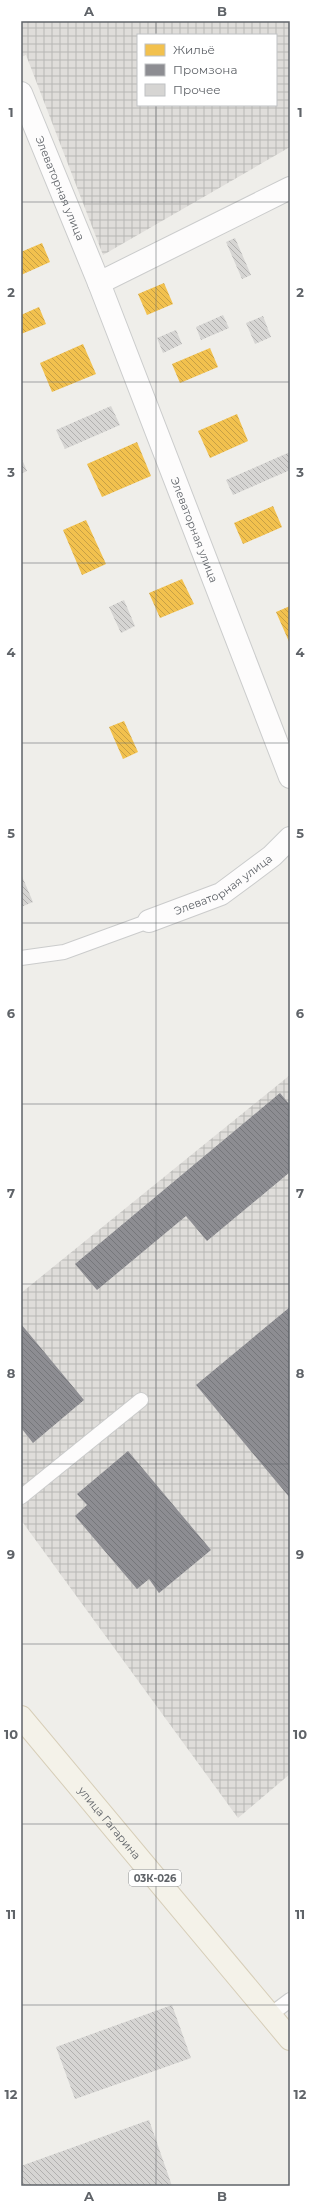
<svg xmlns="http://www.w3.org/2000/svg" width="311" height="2207" viewBox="0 0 311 2207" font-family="Montserrat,sans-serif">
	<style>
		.industrial { fill: url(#industrial-grid); fill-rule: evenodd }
		.homes { fill: url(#homes-back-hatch) }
		.industry { fill: url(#industry-back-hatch) }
		.building { fill: url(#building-back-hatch) }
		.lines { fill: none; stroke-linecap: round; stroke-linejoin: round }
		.lane-casing { stroke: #cbcccc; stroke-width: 16 }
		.street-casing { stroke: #cbcccc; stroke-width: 24 }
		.primary-casing { stroke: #d7ceb8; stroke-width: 24 }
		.lane { stroke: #fdfcfc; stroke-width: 14 }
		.street { stroke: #fdfcfc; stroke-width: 22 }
		.primary { stroke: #f4f2e9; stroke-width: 22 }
		.grid { fill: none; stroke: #5f6368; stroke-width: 1; stroke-opacity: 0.55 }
		.labels { text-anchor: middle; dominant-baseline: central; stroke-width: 4; stroke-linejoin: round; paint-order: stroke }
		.shield { fill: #fff; stroke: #8f9295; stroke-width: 1 }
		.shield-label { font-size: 10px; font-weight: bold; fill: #5f6368 }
		.street-label { font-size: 11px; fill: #5f6368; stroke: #fff }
		.neatline { fill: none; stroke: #5f6368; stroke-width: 1.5 }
		.grid-label { font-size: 13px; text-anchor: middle; font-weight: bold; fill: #5f6368 }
	</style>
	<defs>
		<pattern id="industrial-grid" width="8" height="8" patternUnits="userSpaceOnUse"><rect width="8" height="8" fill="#dfddda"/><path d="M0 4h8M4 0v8" fill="none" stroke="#b8b7b5"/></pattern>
		<pattern id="homes-back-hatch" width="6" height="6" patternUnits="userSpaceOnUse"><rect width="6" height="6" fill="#f2c14e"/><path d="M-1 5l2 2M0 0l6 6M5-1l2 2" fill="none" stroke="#c7a045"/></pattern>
		<pattern id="industry-back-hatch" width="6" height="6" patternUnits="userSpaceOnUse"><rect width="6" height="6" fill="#8d8d92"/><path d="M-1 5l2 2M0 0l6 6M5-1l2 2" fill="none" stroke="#76777b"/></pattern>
		<pattern id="building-back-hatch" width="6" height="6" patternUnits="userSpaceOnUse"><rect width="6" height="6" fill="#d6d5d3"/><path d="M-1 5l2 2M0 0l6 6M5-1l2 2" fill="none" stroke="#b1b0af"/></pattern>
	</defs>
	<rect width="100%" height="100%" fill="#efeeea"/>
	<g class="industrial">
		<path d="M21,21H290V147L103,255L26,55L21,57ZM138,35H276V105H138Z"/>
		<path d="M290,1075V1774L238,1818L21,1520V1293Z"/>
	</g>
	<g class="homes">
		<path d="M42,243L50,262L21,275V252Z"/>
		<path d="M164,283L173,304L147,315L138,294Z"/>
		<path d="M39,307L46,324L21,334V315Z"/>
		<path d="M83,344L96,374L52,392L40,363Z"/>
		<path d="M210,348L218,367L180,383L172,364Z"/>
		<path d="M237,414L248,441L210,458L198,431Z"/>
		<path d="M137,442L151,476L102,497L87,464Z"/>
		<path d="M273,506L282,527L243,544L234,523Z"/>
		<path d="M86,520L106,564L82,575L63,530Z"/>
		<path d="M182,579L194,604L160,618L149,593Z"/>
		<path d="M290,606V644L276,612Z"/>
		<path d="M124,721L138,752L123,759L109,727Z"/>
	</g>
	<g class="industry">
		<path d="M280,1093L290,1105V1172L207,1241L186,1216L97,1290L75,1264Z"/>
		<path d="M290,1307V1498L196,1385Z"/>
		<path d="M21,1324L84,1400L33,1443L22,1429L21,1430Z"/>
		<path d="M128,1451L211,1550L159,1593L149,1579L137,1589L75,1516L87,1505L77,1494Z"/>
	</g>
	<g class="building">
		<path d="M235,238L251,275L242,279L226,242Z"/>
		<path d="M223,315L229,328L201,340L196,327Z"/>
		<path d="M263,316L271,337L255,344L246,323Z"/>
		<path d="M176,330L182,344L163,353L157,338Z"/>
		<path d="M111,406L120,425L65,449L56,430Z"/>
		<path d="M290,452V470L233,495L226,480Z"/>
		<path d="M21,457L27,471L21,474Z"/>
		<path d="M124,600L135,626L121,633L109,607Z"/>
		<path d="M21,874L33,902L21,907Z"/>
		<path d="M172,2005L191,2058L75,2099L56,2047Z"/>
		<path d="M149,2120L172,2186H21V2166Z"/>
	</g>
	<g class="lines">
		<defs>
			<g id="lane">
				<path d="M21,958L64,952L149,921"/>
				<path d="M21,1497L141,1400"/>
				<path d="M270,2015L290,2000"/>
			</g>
			<g id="street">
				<path id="s1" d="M21,93L99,283L290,777"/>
				<path d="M99,283L290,188"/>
				<path id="s2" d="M149,921L221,894L272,856L290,838"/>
			</g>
			<g id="primary">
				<path id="s3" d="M21,1717L290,2039"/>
			</g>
		</defs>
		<use href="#lane" class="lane-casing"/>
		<use href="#street" class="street-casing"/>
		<use href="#primary" class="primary-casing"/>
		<use href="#lane" class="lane"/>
		<use href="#street" class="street"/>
		<use href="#primary" class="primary"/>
	</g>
	<path class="grid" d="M156,21V35M156,105V2186M21,202H290M21,382H290M21,563H290M21,743H290M21,923H290M21,1104H290M21,1284H290M21,1464H290M21,1644H290M21,1824H290M21,2005H290"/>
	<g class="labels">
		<rect class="shield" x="129" y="1870" width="52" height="16" rx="3"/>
		<g class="shield-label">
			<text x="155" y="1878">03К-026</text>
		</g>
		<g class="street-label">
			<text stroke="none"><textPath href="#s1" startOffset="103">Элеваторная улица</textPath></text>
			<text stroke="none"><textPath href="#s1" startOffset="470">Элеваторная улица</textPath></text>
			<text stroke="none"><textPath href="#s2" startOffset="83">Элеваторная улица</textPath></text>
			<text stroke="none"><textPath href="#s3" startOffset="138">улица Гагарина</textPath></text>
		</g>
	</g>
	<rect width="311" height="2207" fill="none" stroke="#ffffff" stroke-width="44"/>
	<rect x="137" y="34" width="140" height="72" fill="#ffffff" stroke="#bfc1c3"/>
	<rect x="145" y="44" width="20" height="12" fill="#f2c14e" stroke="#bfc1c3"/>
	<text x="173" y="54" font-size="12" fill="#5f6368">Жильё</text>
	<rect x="145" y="64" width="20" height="12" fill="#8d8d92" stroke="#bfc1c3"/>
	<text x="173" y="74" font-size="12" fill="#5f6368">Промзона</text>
	<rect x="145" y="84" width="20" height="12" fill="#d6d5d3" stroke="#bfc1c3"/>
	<text x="173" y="94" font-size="12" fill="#5f6368">Прочее</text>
	<rect x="22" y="22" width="267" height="2163" class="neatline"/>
	<g class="grid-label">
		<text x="89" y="16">A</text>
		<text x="222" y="16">B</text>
		<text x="11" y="117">1</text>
		<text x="300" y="117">1</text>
		<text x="11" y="297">2</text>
		<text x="300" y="297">2</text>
		<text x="11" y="477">3</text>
		<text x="300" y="477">3</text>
		<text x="11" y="657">4</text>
		<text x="300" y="657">4</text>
		<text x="11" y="838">5</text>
		<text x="300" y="838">5</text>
		<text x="11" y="1018">6</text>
		<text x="300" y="1018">6</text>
		<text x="11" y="1198">7</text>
		<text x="300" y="1198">7</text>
		<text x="11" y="1378">8</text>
		<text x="300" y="1378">8</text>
		<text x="11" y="1559">9</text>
		<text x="300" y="1559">9</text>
		<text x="11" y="1739">10</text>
		<text x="300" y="1739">10</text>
		<text x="11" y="1919">11</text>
		<text x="300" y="1919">11</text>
		<text x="11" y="2099">12</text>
		<text x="300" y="2099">12</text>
		<text x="89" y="2201">A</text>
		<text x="222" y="2201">B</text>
	</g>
</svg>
